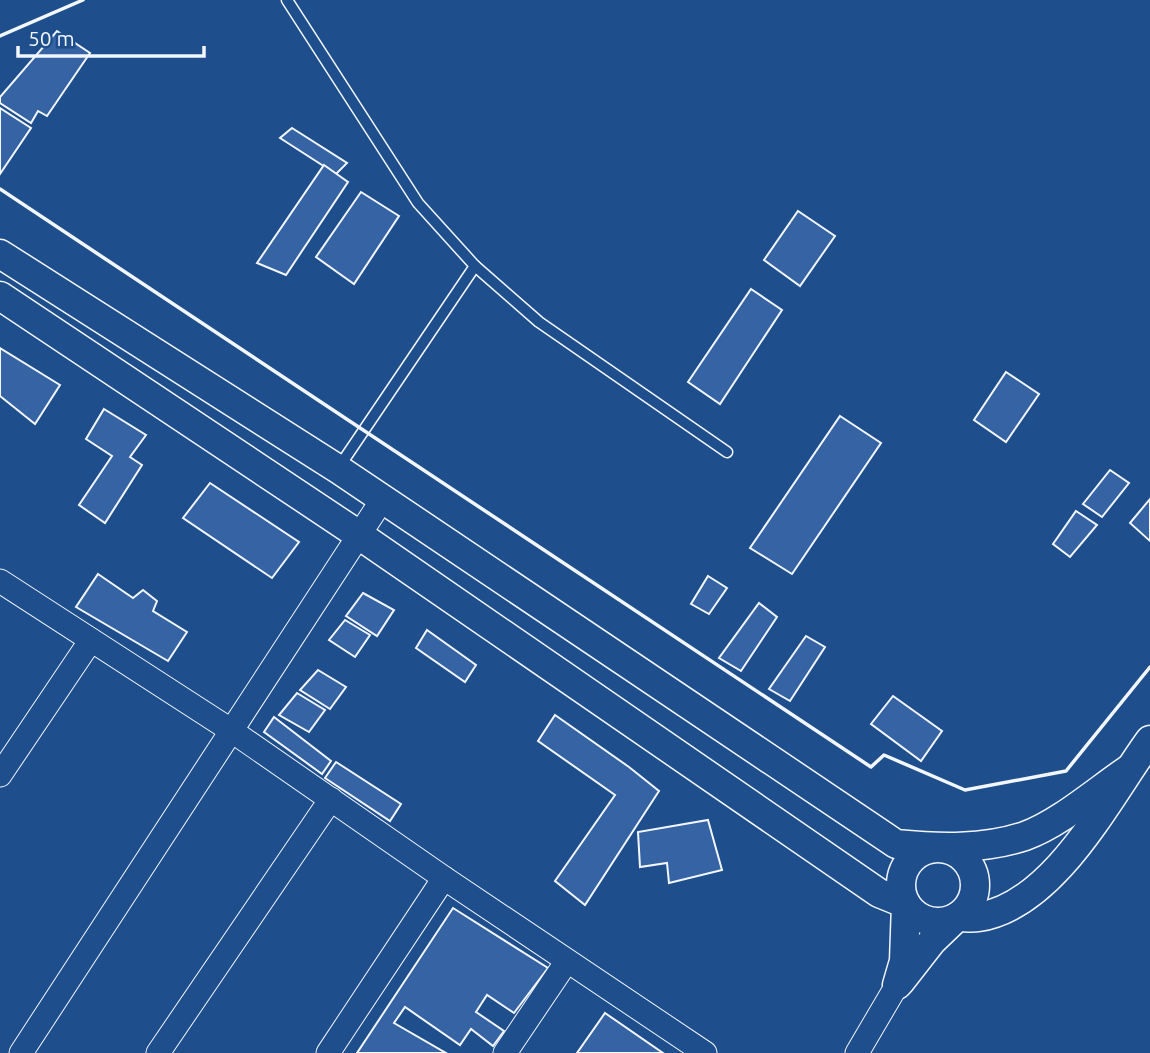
<svg xmlns="http://www.w3.org/2000/svg" width="1150" height="1053" viewBox="0 0 1150 1053" font-family="Ubuntu,sans-serif">
	<style>
		.building { fill: #3563a3; stroke: #f2f6ff; stroke-width: 2 }
		.lines { fill: none; stroke-linecap: round; stroke-linejoin: round }
		.service-casing { stroke: #f2f6ff; stroke-width: 13 }
		.minor-casing { stroke: #f2f6ff; stroke-width: 25 }
		.tertiary-casing { stroke: #f2f6ff; stroke-width: 31 }
		.service { stroke: #1f4e8c; stroke-width: 10 }
		.minor { stroke: #1f4e8c; stroke-width: 23 }
		.tertiary { stroke: #1f4e8c; stroke-width: 28 }
		.wall { stroke: #f2f6ff; stroke-width: 3.5 }
	</style>
	<rect width="100%" height="100%" fill="#1f4e8c"/>
	<g class="building">
		<path d="M57,31L90,53L47,116L38,111L31,123L0,103V97Z"/>
		<path d="M0,108L31,128L0,174Z"/>
		<path d="M292,128L347,163L336,174L280,138Z"/>
		<path d="M324,165L348,182L286,275L257,263Z"/>
		<path d="M361,192L399,216L354,284L316,257Z"/>
		<path d="M798,211L835,236L800,286L764,260Z"/>
		<path d="M751,289L782,310L720,404L688,382Z"/>
		<path d="M0,348L60,385L35,424L0,396Z"/>
		<path d="M1006,372L1039,394L1006,442L974,420Z"/>
		<path d="M104,409L146,435L130,457L142,465L105,523L79,505L112,456L86,439Z"/>
		<path d="M840,416L881,443L792,574L750,548Z"/>
		<path d="M1110,470L1129,483L1102,517L1083,504Z"/>
		<path d="M210,483L299,542L272,578L183,518Z"/>
		<path d="M1150,499V541L1130,523Z"/>
		<path d="M1076,511L1097,525L1070,557L1053,544Z"/>
		<path d="M98,574L133,598L143,590L157,601L153,611L187,632L168,661L76,607Z"/>
		<path d="M708,576L727,588L709,614L691,604Z"/>
		<path d="M363,593L394,610L377,636L346,616Z"/>
		<path d="M759,603L777,617L741,671L719,658Z"/>
		<path d="M345,620L370,635L355,657L329,640Z"/>
		<path d="M427,630L476,665L465,682L416,648Z"/>
		<path d="M806,636L825,647L790,701L769,689Z"/>
		<path d="M318,670L346,687L330,709L300,690Z"/>
		<path d="M297,693L325,710L309,732L279,715Z"/>
		<path d="M893,696L942,731L921,761L871,724Z"/>
		<path d="M555,715L629,767L659,791L585,905L555,881L615,795L538,741Z"/>
		<path d="M274,717L331,761L322,774L264,732Z"/>
		<path d="M336,762L401,804L390,821L325,778Z"/>
		<path d="M708,820L722,870L669,883L667,863L640,867L638,832Z"/>
		<path d="M453,908L548,968L514,1013L487,995L476,1012L504,1031L493,1046L471,1029L460,1045L405,1007L394,1023L446,1053H357Z"/>
		<path d="M605,1013L663,1053H577Z"/>
	</g>
	<g class="lines">
		<defs>
			<g id="service">
				<path d="M287,0L418,203L475,266L539,322L727,452"/>
				<path d="M339,467L475,266"/>
			</g>
			<g id="minor">
				<path d="M0,581L232,731L444,878L705,1053"/>
				<path d="M0,775L91,640"/>
				<path d="M21,1053L382,500"/>
				<path d="M158,1053L331,799"/>
				<path d="M328,1053L444,878"/>
				<path d="M505,1053L567,961"/>
				<path d="M857,1053L897,985"/>
			</g>
			<g id="tertiary">
				<path d="M0,254L338,469L896,844C938,848 983,850 1025,836C1059,824 1098,790 1129,769"/>
				<path d="M0,296L359,535L879,893L906,904L904,961L897,985"/>
				<circle cx="938" cy="885" r="37"/>
				<path d="M900,982L932,941L957,917C964,917 972,918 979,917C1055,905 1109,796 1150,740"/>
			</g>
		</defs>
		<use href="#service" class="service-casing"/>
		<use href="#minor" class="minor-casing"/>
		<use href="#tertiary" class="tertiary-casing"/>
		<use href="#service" class="service"/>
		<use href="#minor" class="minor"/>
		<use href="#tertiary" class="tertiary"/>
		<g class="wall">
			<path d="M0,36L83,0"/>
			<path d="M0,189L871,767L884,755L965,790L1066,771L1150,667"/>
		</g>
	</g>
	<path d="M18 46v10h186v-10" fill="none" stroke="#f2f6ff" stroke-width="3.5"/>
	<text x="28" y="46" font-size="21" fill="#f2f6ff" stroke="#1f4e8c" stroke-width="5" paint-order="stroke">50 m</text>
</svg>
